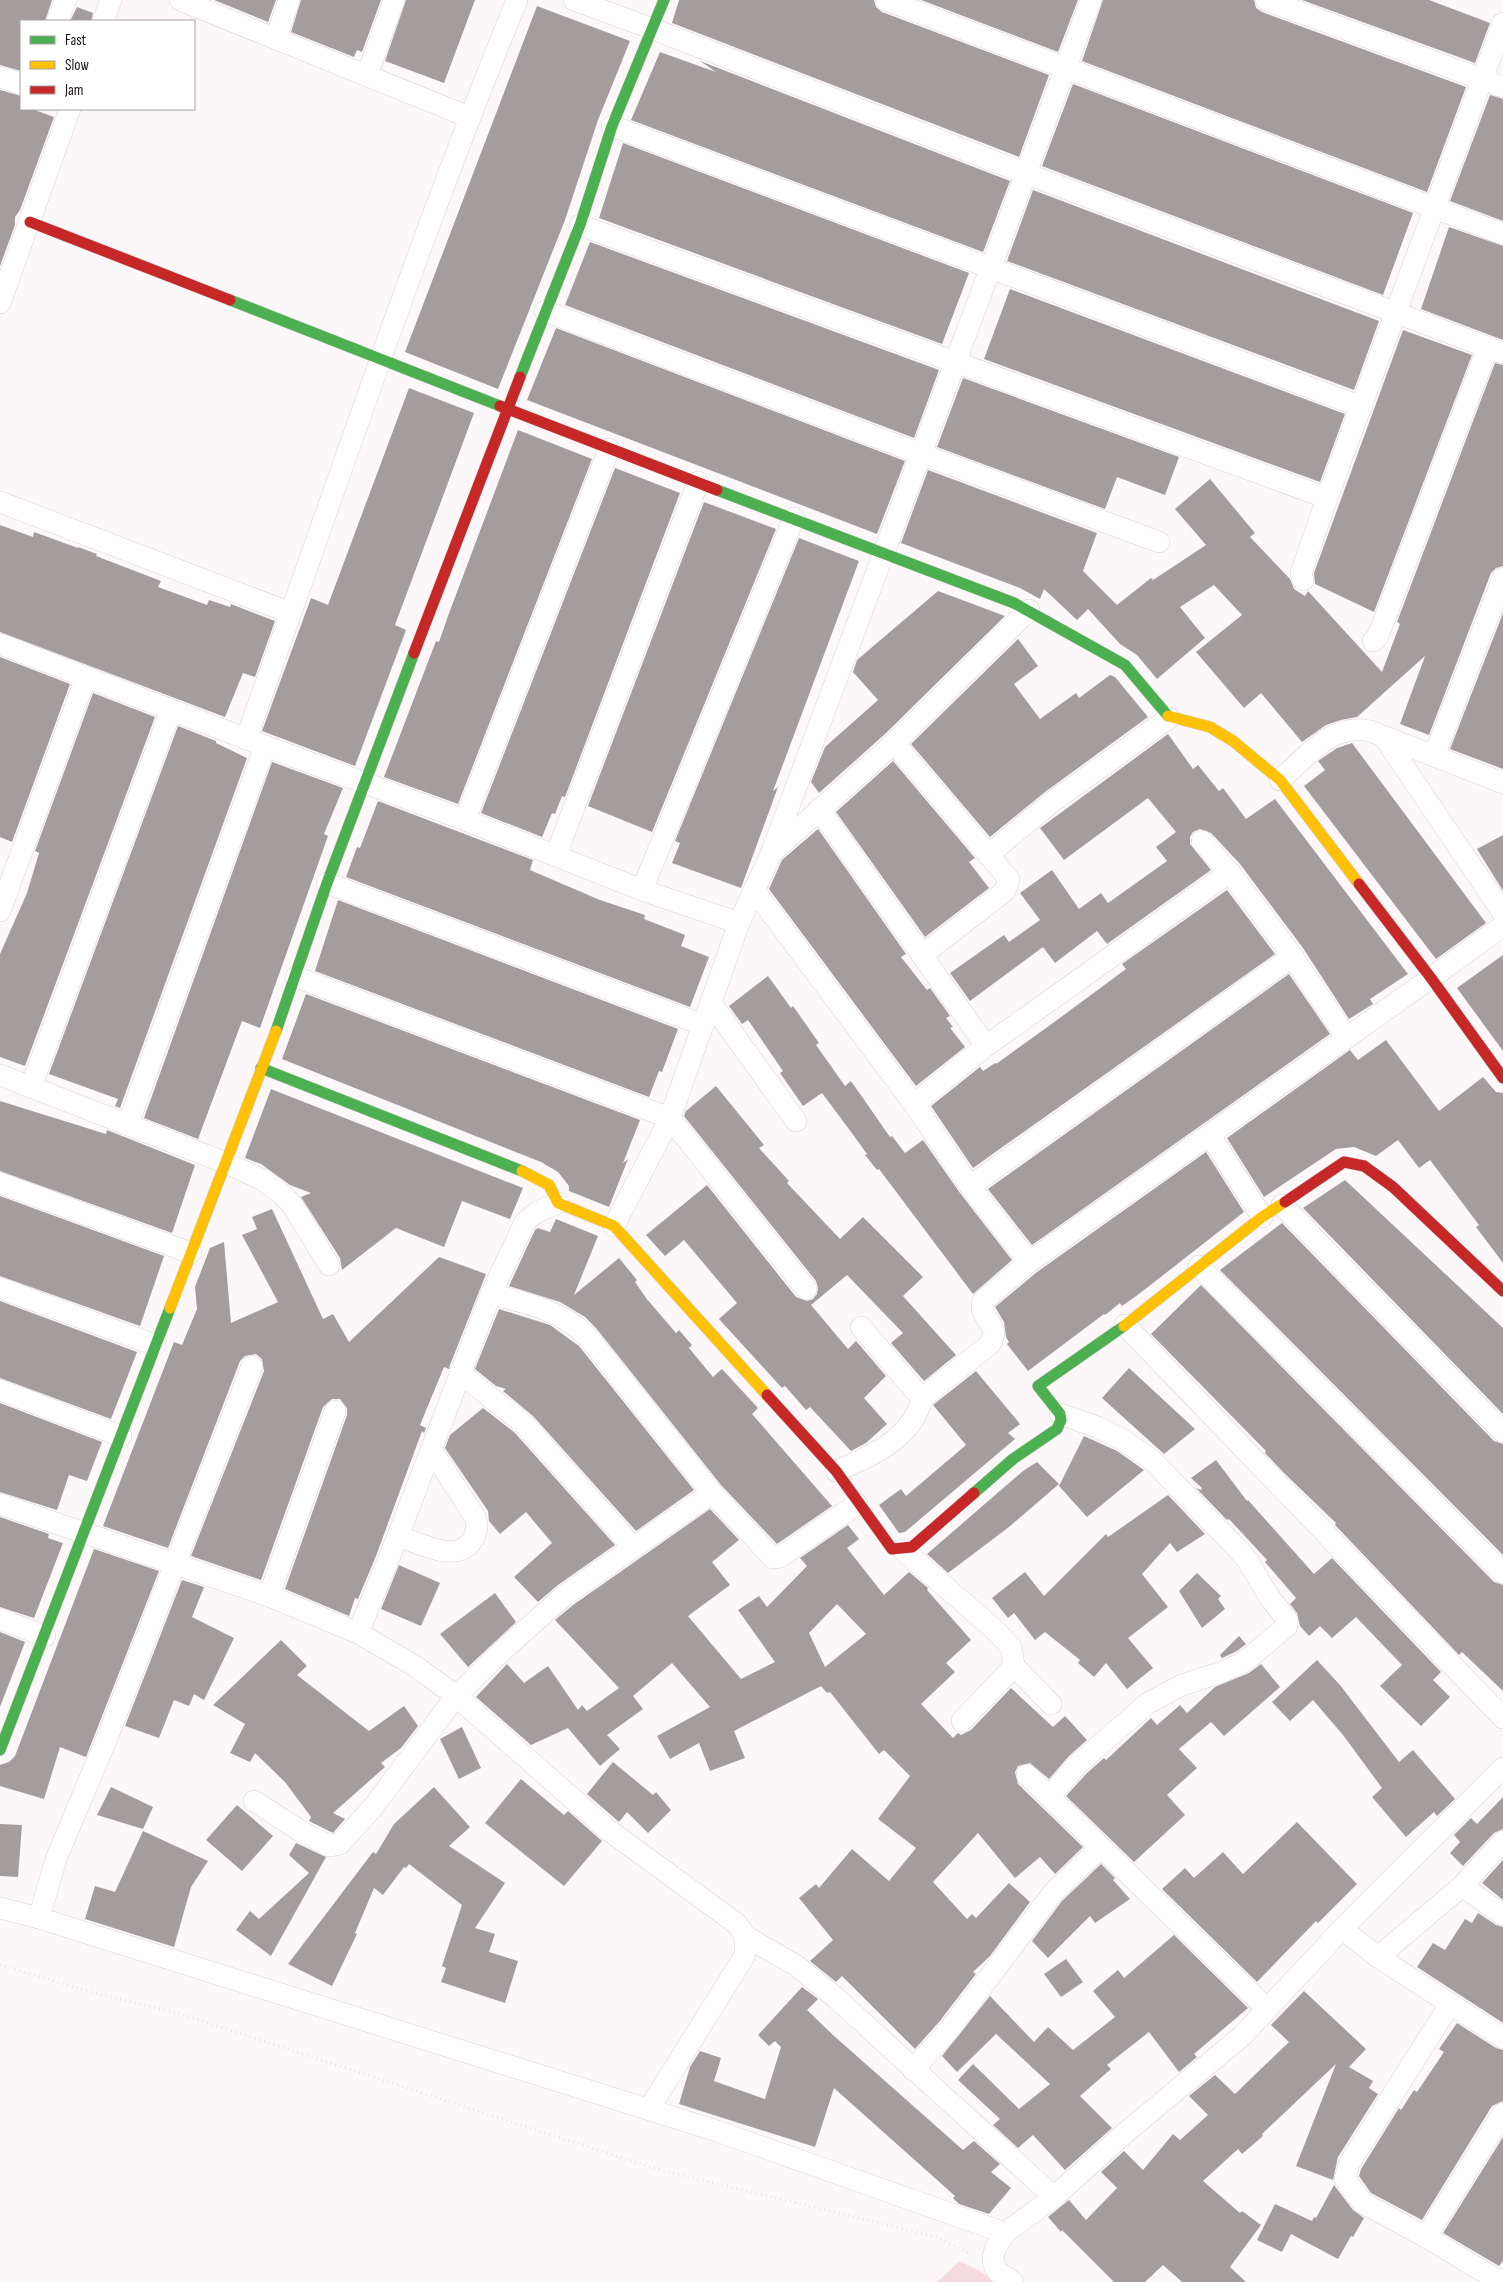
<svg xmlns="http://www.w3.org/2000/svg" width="1503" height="2282" viewBox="0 0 1503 2282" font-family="'Sofia Sans Condensed',sans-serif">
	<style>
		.green { fill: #f5dae0 }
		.building { fill: #a39d9e; fill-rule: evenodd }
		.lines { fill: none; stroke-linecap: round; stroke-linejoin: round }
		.street-casing { stroke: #d9d2d3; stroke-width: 22 }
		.fast-casing { stroke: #d9d2d3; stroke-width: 12 }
		.slow-casing { stroke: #d9d2d3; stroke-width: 12 }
		.jam-casing { stroke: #d9d2d3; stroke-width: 12 }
		.path { stroke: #e6e4e5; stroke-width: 3; stroke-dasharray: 1 4; stroke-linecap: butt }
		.street { stroke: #fffefe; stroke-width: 21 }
		.fast { stroke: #4caf50; stroke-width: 11 }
		.slow { stroke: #ffc107; stroke-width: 11 }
		.jam { stroke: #c62828; stroke-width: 11 }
	</style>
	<rect width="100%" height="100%" fill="#fcf8f9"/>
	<path class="green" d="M960,2261L1000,2282H937Z"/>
	<g class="building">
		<path d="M0,0H52L45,21H21V71L0,65Z"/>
		<path d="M214,0H276L268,22Z"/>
		<path d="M301,0H381L362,52L357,50L354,57L291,32Z"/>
		<path d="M406,0H475L444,83L385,61Z"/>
		<path d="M679,0H874L876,7L882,12L1049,75L1019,157L672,23Z"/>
		<path d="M921,0H1078L1058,52Z"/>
		<path d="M1103,0H1254L1256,8L1262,12L1466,87L1427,192L1082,61Z"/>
		<path d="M1302,0H1429L1490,23L1475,63Z"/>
		<path d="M537,6L630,41L598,120L565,220L498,389L405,352Z"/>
		<path d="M77,7L93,13L91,21H70Z"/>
		<path d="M660,52L716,72L700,61L1010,181L983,252L631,120Z"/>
		<path d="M1073,84L1413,213L1383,295L1042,166Z"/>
		<path d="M0,90L21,96V109H32L54,117L20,210L15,217V225L0,266Z"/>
		<path d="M1490,95L1503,99V221L1450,201Z"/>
		<path d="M623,143L969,273L942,344L599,218Z"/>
		<path d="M1033,190L1379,321L1354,390L1007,261Z"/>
		<path d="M1449,227L1503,246V340L1421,309Z"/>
		<path d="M590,242L939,370L914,438L565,305Z"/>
		<path d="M1010,289L1345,414L1320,482L984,359Z"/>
		<path d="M556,328L905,461L877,534L527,400Z"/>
		<path d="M1403,330L1472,355L1374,612L1315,584L1314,573Z"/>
		<path d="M1495,363L1503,365V566L1496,568L1491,573L1429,735L1400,724L1425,656L1357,717L1341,720L1326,725L1302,742L1261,693L1244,708L1196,652L1242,615L1214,585L1180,607L1205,638L1157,679L1137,655L1120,644L1088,609L1077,620L1044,589L1040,599L1020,588L901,543L928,470L1097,533L1083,571L1117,605L1151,578L1153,580L1206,545L1175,509L1210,479L1255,533L1250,537L1290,579L1294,589L1305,596L1308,591L1382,672L1400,624L1397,622Z"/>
		<path d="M963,378L1179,457L1165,495L1117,477L1105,509L937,447Z"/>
		<path d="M409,388L474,413L395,625L406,630L355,766L262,731L311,598L328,605Z"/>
		<path d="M518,430L592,459L458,804L384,777L436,641L439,642L448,616Z"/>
		<path d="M615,468L680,493L565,797L562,796L555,814L552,813L542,837L481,813Z"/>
		<path d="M704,502L776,529L652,832L588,806Z"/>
		<path d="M0,525L33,537L34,532L78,548V547L97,554L96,556L161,581L158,587L207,605L209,600L230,607L231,604L275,621L255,677L243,673L225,717L0,632Z"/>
		<path d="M799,538L859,561L773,791L778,787L741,888L672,863L680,843L675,841Z"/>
		<path d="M938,591L1005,616L885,734L819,793L811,782L825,747L878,700L853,672L857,660Z"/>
		<path d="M1503,613V769L1450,749Z"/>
		<path d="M1018,639L1038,666L1014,684L1040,719L1076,693L1079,698L1110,675L1115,677L1148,717L1045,792L990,837L911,744Z"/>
		<path d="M0,657L70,684L12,842L0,837Z"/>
		<path d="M93,693L155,717L25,1066L0,1057V954L27,893L39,853L35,851Z"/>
		<path d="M178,726L216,741V743L247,758L120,1108L115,1106L118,1099L49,1074Z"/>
		<path d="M1168,734L1193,769L1198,765L1219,791L1223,788L1246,819L1275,799L1408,974L1370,999L1373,1004L1349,1019L1303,948L1240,864L1211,833L1200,829L1193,832L1190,837V844L1211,870L1107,944L1097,931L1055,963L1043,947L970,1001L950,973L1004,935L1009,942L1040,920L1020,893L1052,870L1079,909L1101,893L1108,903L1167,861L1156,847L1176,832L1148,798L1064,860L1040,828Z"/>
		<path d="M1352,743L1486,923L1436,959L1304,786L1325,770L1318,761L1337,748Z"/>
		<path d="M893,761L975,858L969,862L989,888L925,937L836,812Z"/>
		<path d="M272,762L343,788L324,834L328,836L260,1028L242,1021L198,1139L144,1118Z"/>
		<path d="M378,801L533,860L530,870L600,900L645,915L644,919L685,935L681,946L709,957L690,1007L346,877L357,847L360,848Z"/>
		<path d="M818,829L906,954L901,957L927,990L930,988L950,1016L946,1018L953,1027L950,1028L965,1047L916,1086L769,889L782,860Z"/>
		<path d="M1503,835V891L1477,849Z"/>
		<path d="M1227,890L1275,954L973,1168L931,1106L980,1067L983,1071L995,1063L996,1064L1053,1023L1126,969L1122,964Z"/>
		<path d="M338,900L678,1029L662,1072L659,1071L649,1097L315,971Z"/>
		<path d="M1503,955V1051L1457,988Z"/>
		<path d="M1289,974L1330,1034L1032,1245L988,1189Z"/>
		<path d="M768,976L791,1008L793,1006L819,1043L816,1045L845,1086L851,1081L890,1137L892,1136L905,1153L923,1140L960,1193L1012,1260L973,1294L879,1169L877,1170L865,1155L867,1154L854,1136L822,1093L803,1106L780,1073L783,1071L748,1020L742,1024L729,1006Z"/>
		<path d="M306,994L640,1120L623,1163L628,1159L609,1207L569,1191V1186L558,1172L541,1162L282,1059Z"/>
		<path d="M1386,1040L1439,1111L1483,1077L1496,1092L1503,1093V1263L1476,1227L1479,1225L1430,1160L1419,1168L1398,1140L1376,1156L1354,1147L1336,1149L1264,1197L1227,1138L1350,1050L1358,1060Z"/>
		<path d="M716,1086L764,1145L759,1148L789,1181L787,1183L840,1239L863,1217L923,1277L903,1296L956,1355L924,1381L891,1343L903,1333L847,1275L811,1305L848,1349L856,1341L886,1376L864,1398L887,1424L866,1443L851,1451L810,1407L806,1410L785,1386L782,1388L719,1319L737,1303L684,1240L665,1256L646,1235L707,1185L796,1297L807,1301L813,1299L817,1294L818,1288L816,1281L684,1116L686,1111Z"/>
		<path d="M271,1089L523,1188L510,1219L462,1201L444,1247L396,1228L342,1270L340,1258L301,1197L311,1193L290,1185L261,1164L245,1158Z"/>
		<path d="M0,1101L106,1134L107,1130L195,1165L172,1233L0,1171Z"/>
		<path d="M1206,1152L1244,1212L1139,1294L1122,1306L1120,1303L1105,1315L1104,1314L1028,1371L1007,1344L1009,1342L1006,1337L1004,1322L995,1307L1037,1272Z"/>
		<path d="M1345,1180L1503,1328V1414L1303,1208Z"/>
		<path d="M0,1196L164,1256L140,1326L0,1276Z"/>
		<path d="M272,1209L323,1319L333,1314L349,1342L439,1257L486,1274L450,1365L449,1369L444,1367L420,1425L426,1428L424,1433L422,1431L376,1556L358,1599L355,1598L349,1616L285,1589L347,1415V1408L340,1399H332L323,1407L261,1580L191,1556L264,1371L262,1359L256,1354L245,1356L240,1361L168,1548L103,1526L174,1342L182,1345L197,1309L195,1287L210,1248L224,1242L231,1323L278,1302L242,1235L257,1229L252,1217Z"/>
		<path d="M556,1219L598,1236L574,1295L619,1258L637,1280L635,1282L646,1298L676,1333L679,1330L692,1345L689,1348L713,1377L722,1369L758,1408L752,1414L832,1506L777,1544L721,1485L596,1328L585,1317L560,1302L509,1286L535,1230L538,1228L550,1232Z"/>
		<path d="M1282,1223L1494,1441L1503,1444V1555L1220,1270Z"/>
		<path d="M1201,1285L1494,1582L1503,1585V1691L1462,1652L1459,1655L1335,1525L1336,1523L1284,1473L1265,1453L1266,1451L1151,1334Z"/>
		<path d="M0,1301L137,1352L111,1419L0,1378Z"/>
		<path d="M499,1309L550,1325L579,1346L694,1490L636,1531L533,1416L503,1391L506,1389L496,1386L475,1369Z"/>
		<path d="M1129,1368L1195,1429L1164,1454L1102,1398Z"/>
		<path d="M976,1371L1020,1424L1008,1433L1015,1439L905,1532L899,1533L879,1505L901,1489L906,1496L966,1445L933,1405Z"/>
		<path d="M0,1403L102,1442L87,1481L69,1475L57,1510L0,1492Z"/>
		<path d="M483,1408L515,1433L615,1545L558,1585L538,1602L514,1577L552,1543L526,1512L500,1534L489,1521L488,1511L445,1448L450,1435Z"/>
		<path d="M1084,1436L1117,1451L1144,1470L1087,1517L1059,1486Z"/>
		<path d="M1216,1460L1247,1501L1248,1500L1314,1574L1332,1558L1441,1672L1433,1680L1450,1697L1421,1726L1380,1686L1402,1665L1356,1617L1332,1638L1320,1626L1309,1636L1300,1626L1297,1613L1290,1604L1296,1598L1265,1562L1267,1560L1229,1519L1227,1520L1196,1488L1201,1490L1202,1488L1191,1478Z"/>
		<path d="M1037,1462L1059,1484L1009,1527L948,1573L927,1554L1023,1471Z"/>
		<path d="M1168,1495L1205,1534L1177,1552L1170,1543L1142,1574L1168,1607L1128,1638L1153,1668L1127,1689L1106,1663L1094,1677L1078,1663L1080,1660L1045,1632L1035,1640L1014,1613L1008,1618L992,1598L1025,1572L1044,1596L1106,1534L1108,1537Z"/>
		<path d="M710,1509L739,1540L712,1562L730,1585L688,1616L741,1679L775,1662L738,1610L759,1596L767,1607L807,1566L800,1558L848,1525L859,1539L847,1548L884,1595L909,1572L928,1588L927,1590L971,1640L946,1663L955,1672L921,1704L953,1738L958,1733L961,1735L971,1730L1011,1688L1053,1727L1065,1716L1087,1740L1069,1756L1049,1779L1030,1763L1018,1766L1015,1772L1018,1784L1083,1847L1055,1874L1040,1857L1015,1878L978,1833L933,1882L967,1919L972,1914L976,1918L1009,1883L1030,1902L990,1956L973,1972L976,1974L939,2022L915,2049L842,1976L836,1982L810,1961L833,1940L799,1898L816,1884L819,1888L852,1849L889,1881L916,1848L878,1819L910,1776L884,1750L879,1754L830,1692L827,1693L821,1686L734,1731L745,1758L710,1771L699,1743L670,1759L657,1736L710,1707L672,1663L633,1696L643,1709L607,1735L620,1749L600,1766L568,1728L531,1745L476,1697L507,1664L524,1683L548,1666L578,1710L582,1705L587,1711L619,1688L555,1620L573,1605ZM837,1604L866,1634L825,1667L809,1633Z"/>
		<path d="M0,1517L49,1534L48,1538L63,1543L34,1618L0,1607Z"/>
		<path d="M94,1549L159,1571L86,1757L60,1747L44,1799L0,1786V1765L9,1762L15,1756Z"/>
		<path d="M399,1565L440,1583L421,1626L381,1609Z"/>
		<path d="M1197,1573L1221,1596L1218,1599L1225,1609L1202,1628L1179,1591Z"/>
		<path d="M182,1580L204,1587L192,1617L234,1638L204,1700L194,1694L189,1706L174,1700L159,1738L125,1726Z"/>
		<path d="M495,1593L516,1622L468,1667L440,1634Z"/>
		<path d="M0,1632L25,1642L0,1707Z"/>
		<path d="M1239,1636L1246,1644L1237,1651L1222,1658L1220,1655Z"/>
		<path d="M281,1640L307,1666L297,1675L369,1731L404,1706L418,1726L401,1748L381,1763L385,1767L333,1813L345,1819L333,1833L309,1821L311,1817L285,1782L255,1753L250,1762L230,1753L245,1724L213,1705Z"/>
		<path d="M1317,1660L1340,1685L1399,1762L1413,1750L1455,1799L1437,1816L1434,1812L1406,1837L1372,1797L1382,1788L1343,1735L1313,1700L1290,1721L1272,1702Z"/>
		<path d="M1261,1664L1280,1687L1224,1736L1211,1722L1179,1749L1197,1768L1167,1795L1185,1815L1134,1862L1066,1796L1087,1773L1104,1758L1106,1760L1151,1718L1157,1725L1180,1705L1187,1713L1215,1687L1249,1673Z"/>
		<path d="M462,1727L481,1768L459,1779L440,1739Z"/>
		<path d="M613,1762L653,1795L656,1792L671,1810L648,1833L627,1812L619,1822L587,1794Z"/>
		<path d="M521,1779L564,1815L568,1811L602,1841L564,1886L485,1823Z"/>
		<path d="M111,1787L153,1807L143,1829L97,1815Z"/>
		<path d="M434,1787L470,1827L449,1846L505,1883L475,1928L495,1934L489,1952L518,1961L505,2003L441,1982L446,1968L442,1966L462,1905L409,1864L406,1868L404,1867L383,1895L374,1888L355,1933L357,1934L332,1986L288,1964L373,1852L376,1854L394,1824Z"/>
		<path d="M1503,1797V1829L1494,1833L1463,1866L1450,1853L1460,1842L1454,1835L1471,1818L1477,1824Z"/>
		<path d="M237,1805L273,1836L242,1871L206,1840Z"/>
		<path d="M1297,1822L1357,1884L1318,1923L1316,1921L1257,1982L1162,1889L1185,1868L1194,1878L1223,1852L1243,1874Z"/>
		<path d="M0,1824L22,1825L18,1877L0,1876Z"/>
		<path d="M143,1831L208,1861L191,1887L174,1947L85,1919L95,1886L115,1892Z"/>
		<path d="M296,1843L326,1857L271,1956L236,1930L250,1911L259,1919L309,1873L289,1855Z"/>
		<path d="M1503,1860V1900L1482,1883Z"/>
		<path d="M1101,1864L1115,1878L1113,1880L1130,1899L1095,1923L1090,1916L1048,1958L1032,1941L1062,1901Z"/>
		<path d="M1478,1913L1496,1925L1503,1927V2023L1417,1967L1433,1943L1445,1950L1465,1919L1472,1923Z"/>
		<path d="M1174,1935L1248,2008L1194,2054L1197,2057L1179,2072L1149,2032L1107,2065L1111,2069L1080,2096L1112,2128L1065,2170L1033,2135L1018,2148L993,2125L1000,2119L958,2080L973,2064L1019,2109L1050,2084L996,2034L957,2072L942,2056L990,1996L1034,2042L1048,2027L1073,2050L1115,2017L1093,1991L1118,1970L1124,1978Z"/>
		<path d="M1066,1959L1083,1982L1061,1997L1044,1974Z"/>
		<path d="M802,1987L818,1999L807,2010L833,2035L963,2150L974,2141L1000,2164L991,2172L1011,2188L989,2214L959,2204L953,2198L955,2196L834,2088L815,2147L679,2104L690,2067L700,2051L721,2058L714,2081L765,2099L781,2047L775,2041L769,2046L758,2035Z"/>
		<path d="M1304,1991L1366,2049L1349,2067L1373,2081L1369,2088L1378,2094L1338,2157L1333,2180L1296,2166L1336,2064L1262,2134L1263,2136L1242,2154L1238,2149L1203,2181L1240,2213L1242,2211L1261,2225L1230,2267L1246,2282H1182L1163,2265L1145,2282H1114L1062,2230L1061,2232L1048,2217L1069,2200L1086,2220L1117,2188L1101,2172L1124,2151L1143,2170L1173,2134L1180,2140L1208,2115L1189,2096L1215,2075L1235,2094L1289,2042L1271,2025Z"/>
		<path d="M1457,2023L1496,2048L1503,2050V2101L1492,2106L1422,2220L1371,2193L1359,2176L1361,2169L1399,2108L1401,2110L1414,2090L1417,2092L1444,2052L1439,2049Z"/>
		<path d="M1503,2137V2261L1499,2266L1443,2233Z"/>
		<path d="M1334,2185L1353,2210L1364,2218L1353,2237L1351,2236L1338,2259L1291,2234L1282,2252L1257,2240L1275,2204L1312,2221L1314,2217L1316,2218Z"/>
	</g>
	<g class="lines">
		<defs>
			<g id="street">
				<path d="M180,0L469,117"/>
				<path d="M574,0L653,29L1027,174L1503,353"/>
				<path d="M886,0L1503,234"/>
				<path d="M1266,0L1503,87"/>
				<path d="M57,21L66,0"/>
				<path d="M103,21L111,0"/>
				<path d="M276,38L289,0"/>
				<path d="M367,75L394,0"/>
				<path d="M0,77L21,84"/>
				<path d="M612,126L1362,407"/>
				<path d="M580,225L1327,498"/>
				<path d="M0,303L70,109"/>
				<path d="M545,311L921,454L1159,542"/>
				<path d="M0,502L291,613"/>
				<path d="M1303,580L1301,573L1327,498L1503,23"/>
				<path d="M1373,641L1378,636L1488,347"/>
				<path d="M0,644L265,746L465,820L642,890L739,923"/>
				<path d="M1384,737L1503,913"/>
				<path d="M246,739C335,492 417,243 517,0"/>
				<path d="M894,743L1009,879L1005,891L922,955"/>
				<path d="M1434,756L1503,578"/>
				<path d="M1280,780C1308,756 1330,723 1370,731L1503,783"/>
				<path d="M819,809L986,1046"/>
				<path d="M465,820L609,449"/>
				<path d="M1202,841C1257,902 1302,970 1347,1038"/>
				<path d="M775,850L894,743L1029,610"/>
				<path d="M556,855L698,482"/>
				<path d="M988,855L1052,802L1169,718"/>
				<path d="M327,883L703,1025"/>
				<path d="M642,890L794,518"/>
				<path d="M754,890L914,1104L970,1186L1029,1262"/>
				<path d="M0,911L86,677"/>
				<path d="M296,977L670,1118L806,1289"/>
				<path d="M711,1003L796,1121"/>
				<path d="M0,1075L226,1163L263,1180L282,1194L293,1206L329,1265"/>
				<path d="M31,1087L171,710"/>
				<path d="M914,1104L986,1046L1230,872"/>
				<path d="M128,1124L265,746"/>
				<path d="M1210,1135L1262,1217"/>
				<path d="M0,1183L191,1253"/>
				<path d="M970,1186L1293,956"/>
				<path d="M1282,1205L1503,1432"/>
				<path d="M614,1226L670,1118L739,923L771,854L1091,0"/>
				<path d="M1199,1266L1503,1573"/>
				<path d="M0,1288L155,1345"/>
				<path d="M491,1294C527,1303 561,1310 588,1337L712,1493L773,1558L780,1557L857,1504"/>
				<path d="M1125,1325L1503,1718"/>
				<path d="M460,1373L524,1424L634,1548"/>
				<path d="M0,1390L121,1436"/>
				<path d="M922,1398L990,1344C1003,1324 977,1319 983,1301L1029,1262L1431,978L1503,926"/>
				<path d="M836,1471C870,1457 912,1439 922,1399L861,1327"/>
				<path d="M0,1504L269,1596L358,1633L415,1666L456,1696L607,1829L737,1924L745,1936V1955L649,2109"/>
				<path d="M398,1536C420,1543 458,1565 473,1539C477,1532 478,1525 475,1517L431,1449"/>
				<path d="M903,1550L994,1629L1011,1647L1014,1666L962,1721"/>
				<path d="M269,1596L335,1411"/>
				<path d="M0,1619L45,1636"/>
				<path d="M358,1633L398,1536L491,1294L525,1222L537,1212L558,1203"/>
				<path d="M1014,1666L1051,1704"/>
				<path d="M1027,1775L1267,2009"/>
				<path d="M1049,1797L1078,1764L1148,1703L1182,1685L1222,1672L1244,1662L1287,1626V1620L1268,1595L1246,1558L1152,1460L1123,1440L1097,1427L1060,1414"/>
				<path d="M254,1801L302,1832L330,1846L340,1844L374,1806L456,1696L503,1650L565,1595L712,1493"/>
				<path d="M1462,1886L1503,1915"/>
				<path d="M0,1908L39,1918L717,2131L1005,2233"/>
				<path d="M39,1918L56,1859L107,1738L252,1366"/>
				<path d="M1342,1929L1378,1957L1503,2038"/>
				<path d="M745,1936L797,1966L836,1998L1054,2197"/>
				<path d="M1378,1957L1462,1886L1503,1841"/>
				<path d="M1450,2004L1349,2164L1345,2179L1363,2203L1426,2237L1494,2278L1503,2280"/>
				<path d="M913,2070L949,2030L1053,1893L1101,1847"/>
				<path d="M1426,2237L1503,2113"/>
				<path d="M1013,2282L998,2272L994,2265L993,2257L996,2247L1005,2233L1054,2197L1125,2133L1242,2036L1342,1929L1503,1768"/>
			</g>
			<g id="fast">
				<path d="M230,300L500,406"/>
				<path d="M520,377L580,225L612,126L664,0"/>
				<path d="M717,490L1014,603L1125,665L1168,716"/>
				<path d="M276,1031L327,883L414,653"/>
				<path d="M261,1068L522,1171"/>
				<path d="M974,1493L1013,1459L1057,1429L1061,1420L1060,1414L1038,1386L1124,1326"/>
				<path d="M0,1750L170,1308"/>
			</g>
			<g id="slow">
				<path d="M1168,716L1210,727L1233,741L1280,780L1359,884"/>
				<path d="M522,1171L549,1185L558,1203L614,1226L767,1395"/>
				<path d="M170,1308L276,1031"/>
				<path d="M1124,1326L1262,1217L1285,1202"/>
			</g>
			<g id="jam">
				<path d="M30,222L230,300"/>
				<path d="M500,406L717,490"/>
				<path d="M414,653L520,377"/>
				<path d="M1359,884L1431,978L1503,1078"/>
				<path d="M1285,1202L1344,1162L1364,1166L1393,1187L1503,1291"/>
				<path d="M767,1395L836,1471L892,1549L912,1547L974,1493"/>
			</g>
		</defs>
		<use href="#street" class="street-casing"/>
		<use href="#fast" class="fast-casing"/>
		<use href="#slow" class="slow-casing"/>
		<use href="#jam" class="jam-casing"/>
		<path class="path" d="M0,1965L94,1993L174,2012L653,2168L936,2237L971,2254"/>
		<use href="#street" class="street"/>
		<use href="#fast" class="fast"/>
		<use href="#slow" class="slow"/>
		<use href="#jam" class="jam"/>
	</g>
	<rect x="20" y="20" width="175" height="90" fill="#ffffff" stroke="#a5a1a1"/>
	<rect x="30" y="36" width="25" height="8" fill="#4caf50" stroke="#a5a1a1"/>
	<text x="65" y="45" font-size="15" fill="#1d1315">Fast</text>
	<rect x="30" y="61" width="25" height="8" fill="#ffc107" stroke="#a5a1a1"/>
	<text x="65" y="70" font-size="15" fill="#1d1315">Slow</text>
	<rect x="30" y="86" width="25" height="8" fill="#c62828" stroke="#a5a1a1"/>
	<text x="65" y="95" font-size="15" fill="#1d1315">Jam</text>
</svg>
